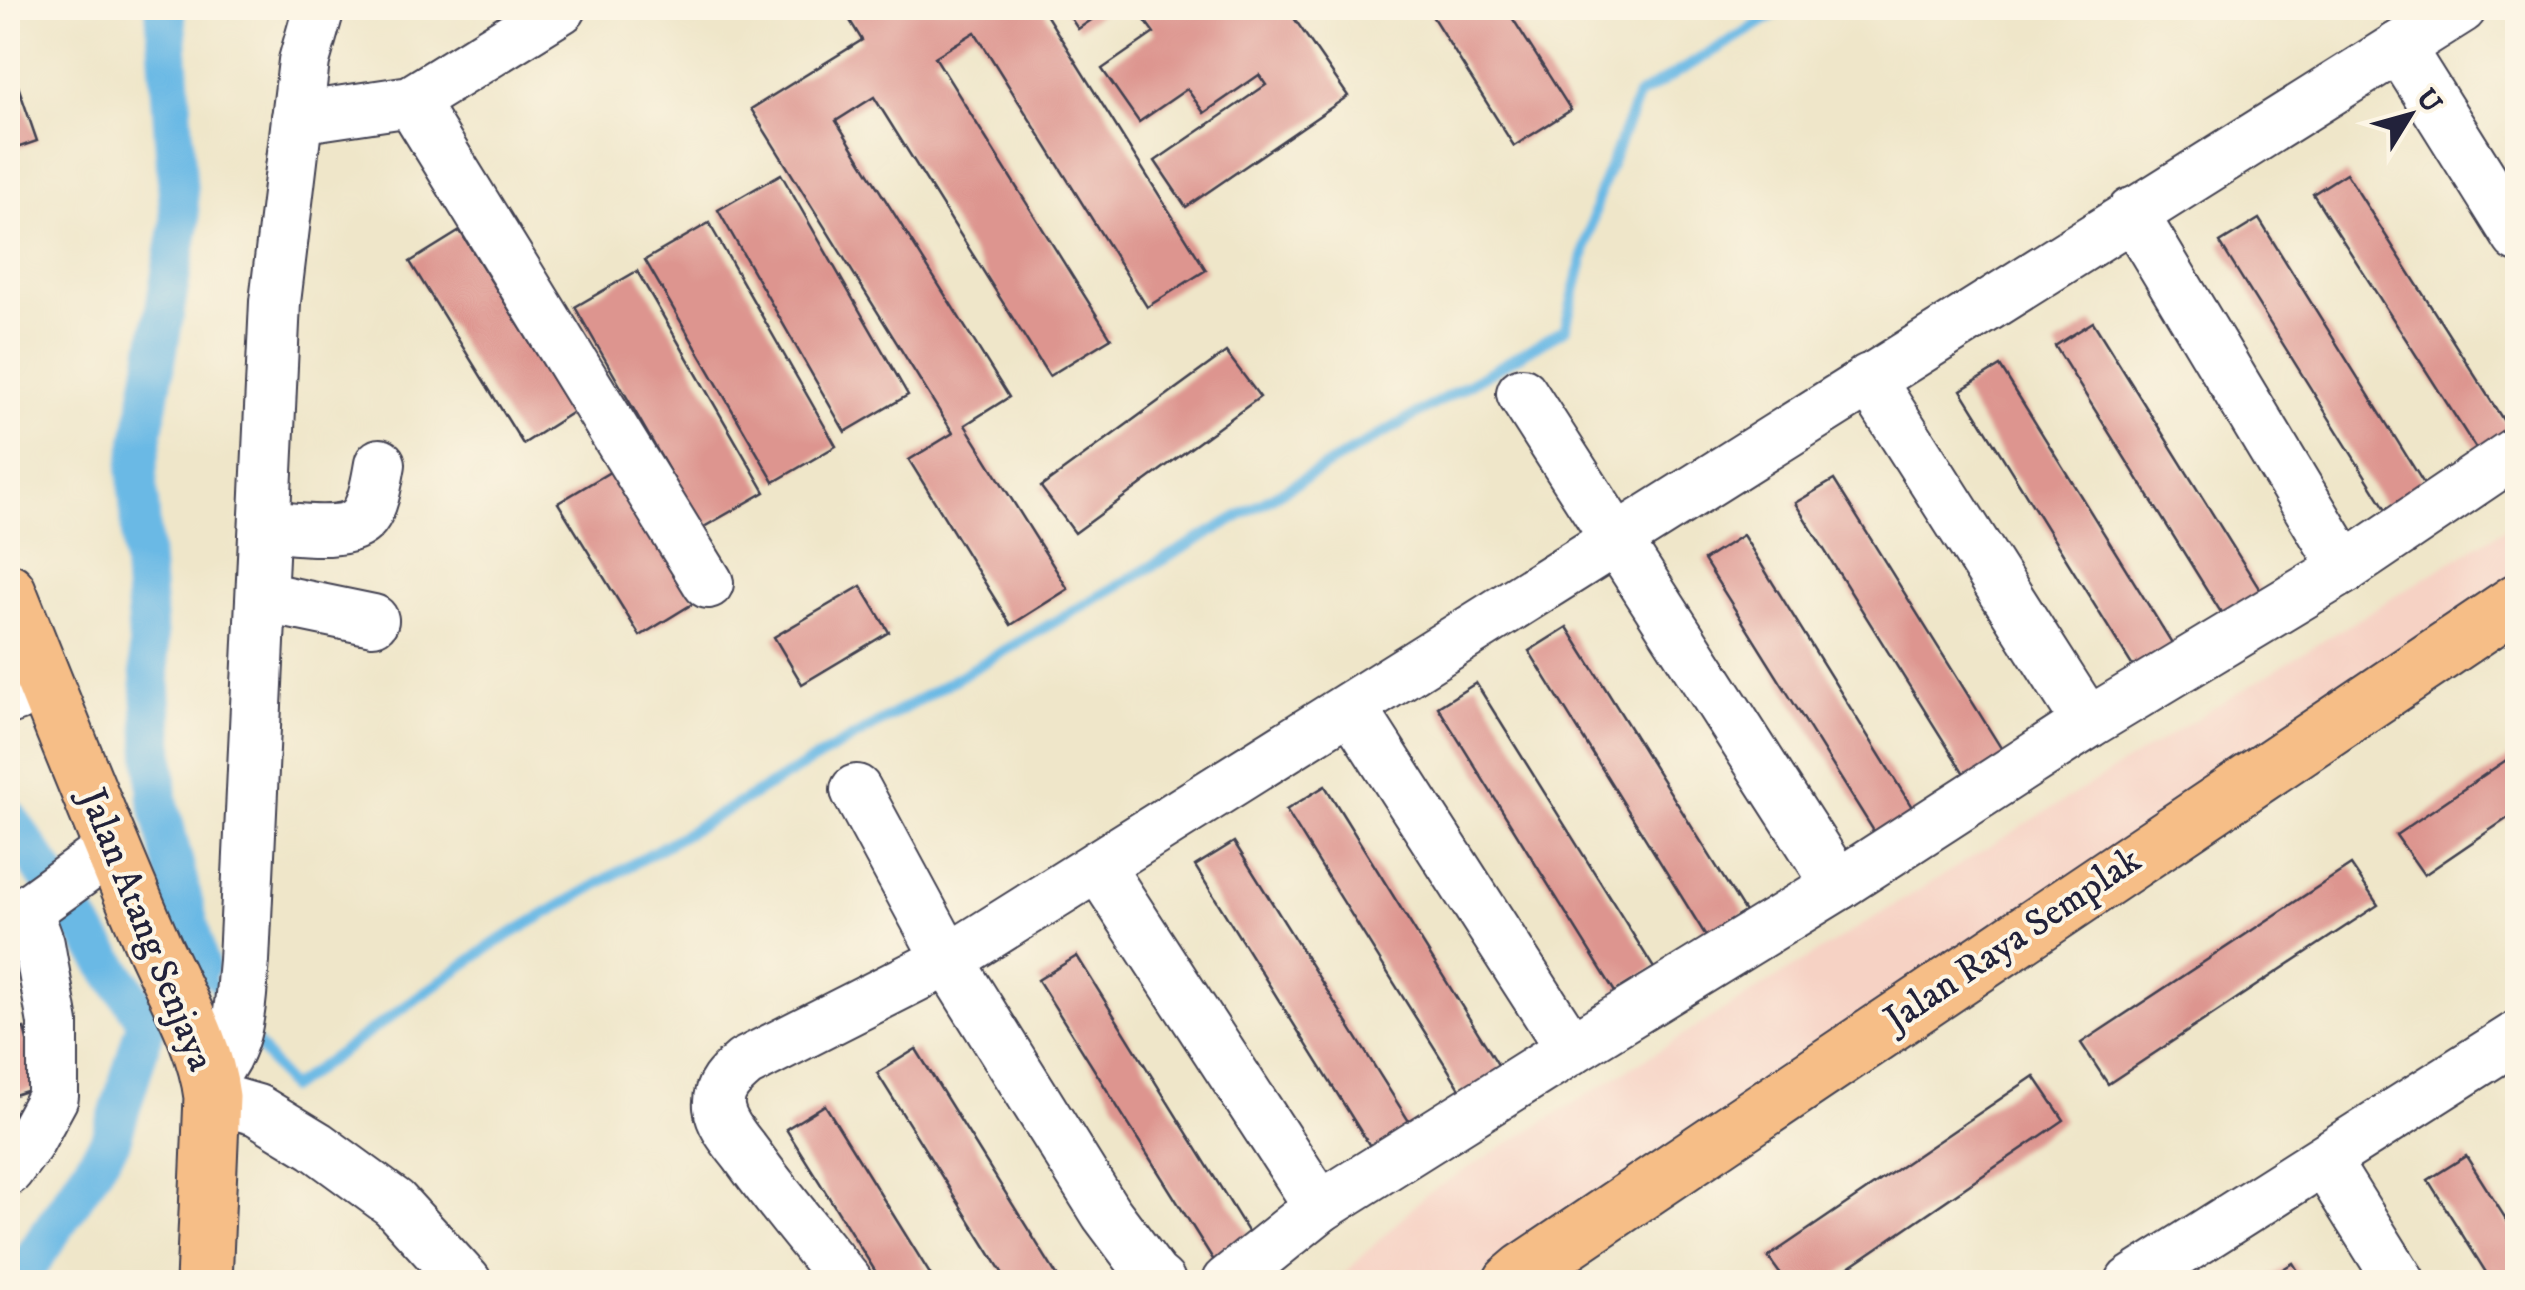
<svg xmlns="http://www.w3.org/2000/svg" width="2525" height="1290" viewBox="0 0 2525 1290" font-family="'IM FELL DW Pica',serif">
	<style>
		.built { fill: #f6d2c4 }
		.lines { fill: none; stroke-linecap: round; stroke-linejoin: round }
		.stream { stroke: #6bb9e5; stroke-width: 11 }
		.canal { stroke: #6bb9e5; stroke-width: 40 }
		.building { fill: #dd958f }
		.minor-casing { stroke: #413f50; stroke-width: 54 }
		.major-casing { stroke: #413f50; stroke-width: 59 }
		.minor { stroke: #fff; stroke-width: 50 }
		.major { stroke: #f6be87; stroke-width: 55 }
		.labels { text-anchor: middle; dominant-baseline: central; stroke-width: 8; stroke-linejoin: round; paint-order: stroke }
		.street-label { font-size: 38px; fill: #22223b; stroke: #fcf5e5 }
	</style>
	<rect width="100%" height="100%" fill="#fcf5e5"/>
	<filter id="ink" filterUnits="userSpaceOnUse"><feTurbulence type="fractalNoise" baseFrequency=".01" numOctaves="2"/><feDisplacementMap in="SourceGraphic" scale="20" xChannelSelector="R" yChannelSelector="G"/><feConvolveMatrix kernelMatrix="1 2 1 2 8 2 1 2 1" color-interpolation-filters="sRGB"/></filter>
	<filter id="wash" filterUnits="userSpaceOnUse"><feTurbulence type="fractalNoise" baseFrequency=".0048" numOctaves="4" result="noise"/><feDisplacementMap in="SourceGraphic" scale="40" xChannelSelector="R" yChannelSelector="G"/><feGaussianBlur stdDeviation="2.25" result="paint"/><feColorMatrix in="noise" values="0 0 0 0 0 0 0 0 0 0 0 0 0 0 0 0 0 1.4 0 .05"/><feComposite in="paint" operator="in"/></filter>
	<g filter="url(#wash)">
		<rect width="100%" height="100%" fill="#efe6c9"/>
		<path class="built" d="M2517,521V589L1508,1257L1474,1282H1336L1426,1194Z"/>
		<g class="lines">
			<g class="stream">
				<path d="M199,966L223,998"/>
				<path d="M249,1033L290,1088L495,943L1565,329L1600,191L1638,96L1785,8"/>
			</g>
			<g class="canal">
				<path d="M8,818L147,1021L111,1140L18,1282"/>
				<path d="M147,1021L199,966L158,800L137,470L180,223L165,8"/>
			</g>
		</g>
		<g id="blocks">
			<g class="building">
				<path d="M849,8H1042L1206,270L1147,307L975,32L935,57L1111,338L1049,376L874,97L836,121L1009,397L965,425L1068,589L1011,625L909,460L953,433L751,109L862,40L844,11Z"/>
				<path d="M1064,8H1109L1078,29Z"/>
				<path d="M1144,8H1287L1348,96L1186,207L1155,161L1266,85L1259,75L1204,113L1187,89L1139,122L1102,69L1154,33L1138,11Z"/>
				<path d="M1427,8H1506L1571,110L1514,146Z"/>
				<path d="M16,80L37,141L8,151V83Z"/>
				<path d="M2346,173L2512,434L2480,455L2313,194Z"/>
				<path d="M781,174L908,395L845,432L718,210Z"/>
				<path d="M2259,219L2436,503L2397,527L2220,243Z"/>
				<path d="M709,223L836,446L774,482L645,260Z"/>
				<path d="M460,231L573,412L523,444L410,262Z"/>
				<path d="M637,271L765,492L702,528L575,307Z"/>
				<path d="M2093,322L2270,606L2232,630L2055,346Z"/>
				<path d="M1226,352L1260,397L1075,533L1041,487Z"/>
				<path d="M2000,366L2177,651L2138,675L1961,390Z"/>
				<path d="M615,469L697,601L640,636L558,503Z"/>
				<path d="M1834,480L2011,764L1973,788L1795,503Z"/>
				<path d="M1743,535L1920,820L1882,844L1704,560Z"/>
				<path d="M861,586L889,632L802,684L774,637Z"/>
				<path d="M1567,627L1745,912L1706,936L1529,651Z"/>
				<path d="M1476,683L1654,968L1615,992L1438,707Z"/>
				<path d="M2518,752V811L2424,875L2396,835Z"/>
				<path d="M1325,786L1502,1071L1464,1095L1286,810Z"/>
				<path d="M1234,842L1412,1126L1373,1151L1195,866Z"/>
				<path d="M2351,865L2378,905L2108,1084L2081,1043Z"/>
				<path d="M1077,956L1254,1241L1216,1264L1038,980Z"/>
				<path d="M24,1028L32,1063L45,1085L8,1097V1032Z"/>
				<path d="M916,1049L1061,1282H1008L877,1073Z"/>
				<path d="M2034,1076L2064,1120L1827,1282H1786L1768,1257Z"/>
				<path d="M825,1105L935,1282H882L786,1129Z"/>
				<path d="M2466,1156L2518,1238V1282H2492L2428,1180Z"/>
				<path d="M2293,1263L2305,1282H2261Z"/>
			</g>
		</g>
	</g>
	<g filter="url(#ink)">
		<use href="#blocks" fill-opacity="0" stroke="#413f50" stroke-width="2.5"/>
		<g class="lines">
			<defs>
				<g id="minor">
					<path d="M2399,47L2518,237"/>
					<path d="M411,101L708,583"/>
					<path d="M297,118L411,101L561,8"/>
					<path d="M2132,213L2345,568"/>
					<path d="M1869,379L2088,723"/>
					<path d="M1522,393L1838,885"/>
					<path d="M265,526C289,527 347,539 364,517C374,504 377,480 380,464"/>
					<path d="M262,597L373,620"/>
					<path d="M8,699L46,686"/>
					<path d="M1351,707L1571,1049"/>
					<path d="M856,790L948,960L1106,1213L1153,1276L1160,1282"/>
					<path d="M1098,866L1320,1207"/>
					<path d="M210,1080C242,1040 239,1010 244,961L275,302L304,61L319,8"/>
					<path d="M212,1097L257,1110L316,1146L394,1203L466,1282"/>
					<path d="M2324,1160L2400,1282"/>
					<path d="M8,1170L28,1143L53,1097V1023L39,944L32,925L23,913L113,848"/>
					<path d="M847,1282C813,1240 778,1199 746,1154C736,1141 721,1125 719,1107C717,1087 731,1075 745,1063L948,960L2461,8"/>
					<path d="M1227,1282L1320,1207L1571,1049L1838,885L2088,723L2345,568L2518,451"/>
					<path d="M2131,1282L2518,1036"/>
				</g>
				<g id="major">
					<path d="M8,591C55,708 101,824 151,940C173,991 205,1041 212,1097L204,1282"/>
					<path d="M1511,1282L1524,1271L2518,601"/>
				</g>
			</defs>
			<use href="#minor" class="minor-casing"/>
			<use href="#major" class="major-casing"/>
			<use href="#minor" class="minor"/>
			<use href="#major" class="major"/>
		</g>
	</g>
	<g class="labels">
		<g class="street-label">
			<text transform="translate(146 930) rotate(68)">Jalan Atang Senjaya</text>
			<text transform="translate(2013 940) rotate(-34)">Jalan Raya Semplak</text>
		</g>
	</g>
	<rect width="2525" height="1290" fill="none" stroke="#fcf5e5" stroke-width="40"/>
	<g transform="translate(2410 115) rotate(53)" stroke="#fcf5e5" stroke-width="8" paint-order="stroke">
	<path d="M0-8L18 38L0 25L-18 38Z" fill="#22223b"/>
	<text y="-15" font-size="28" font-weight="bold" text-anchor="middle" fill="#22223b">U</text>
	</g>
</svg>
